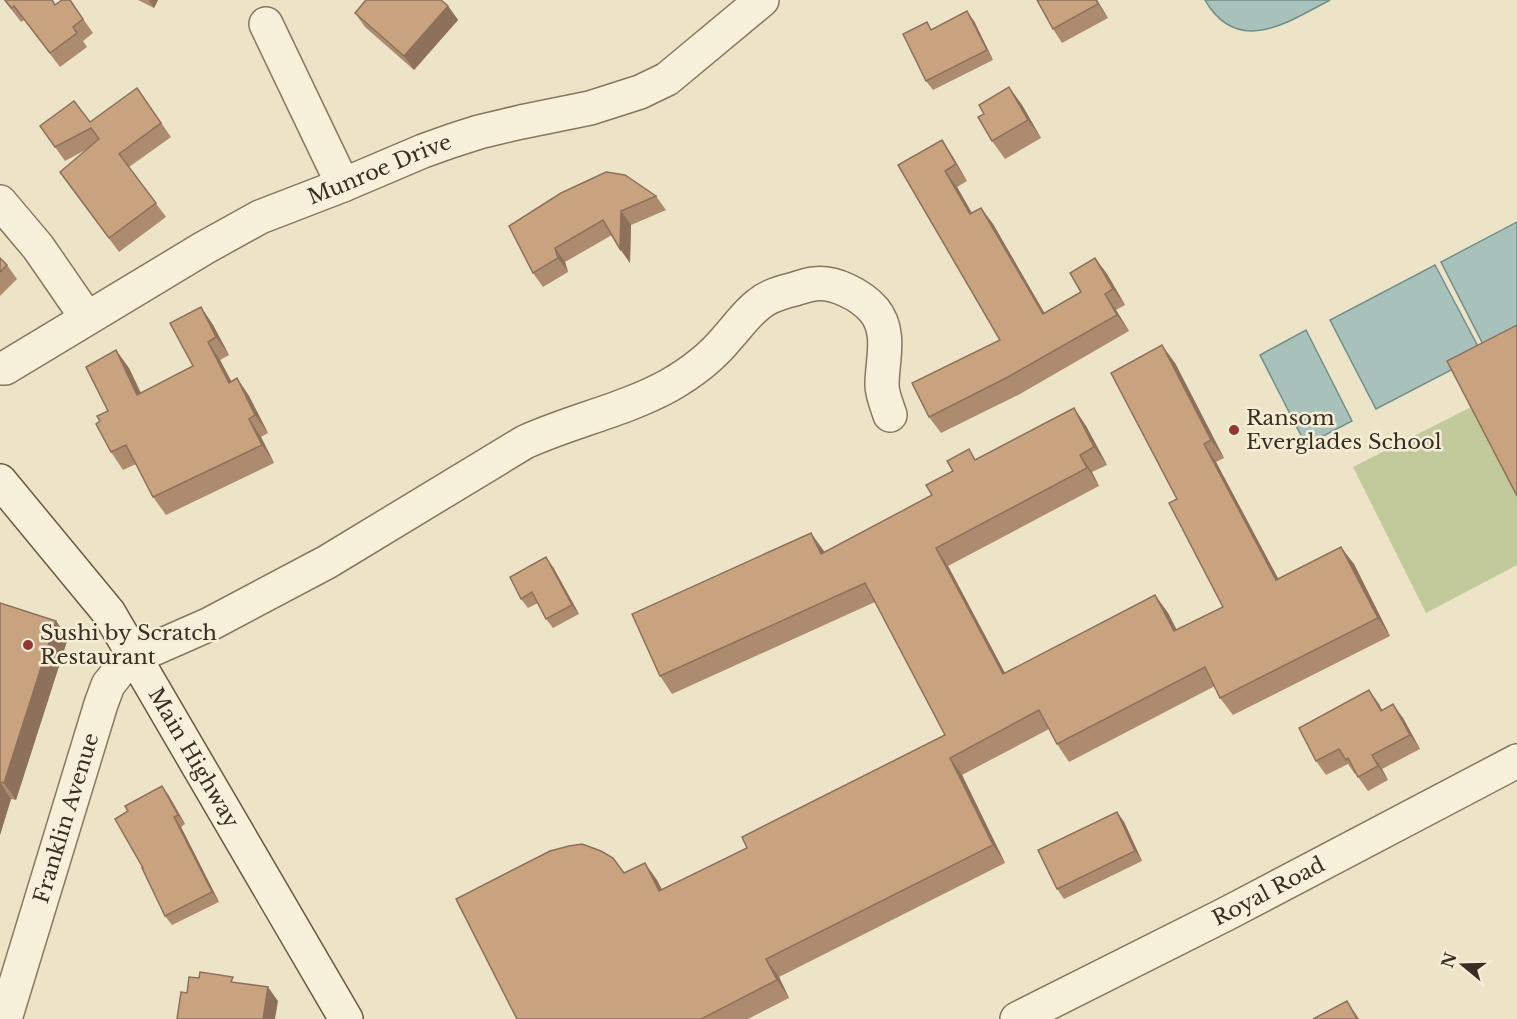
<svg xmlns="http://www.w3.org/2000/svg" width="1517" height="1019" viewBox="0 0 1517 1019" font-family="'Libre Baskerville',serif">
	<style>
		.green { fill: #c2ca9c }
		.water { fill: #a9c1bb; stroke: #708f89; stroke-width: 1.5 }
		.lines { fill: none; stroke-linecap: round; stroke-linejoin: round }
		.street-casing { stroke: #88775e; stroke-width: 36 }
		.secondary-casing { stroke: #6a5841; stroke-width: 36 }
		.street { stroke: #f7f1db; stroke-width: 33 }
		.secondary { stroke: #f7f1db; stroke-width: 33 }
		.wall { fill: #ad8b6e }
		.shaded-wall { fill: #8d715a }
		.building { fill: #c9a280; stroke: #8d715a; stroke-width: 1.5 }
		.poi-dot { fill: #943631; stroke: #f4eed7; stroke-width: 2 }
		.labels { text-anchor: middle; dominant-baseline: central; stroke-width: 5; stroke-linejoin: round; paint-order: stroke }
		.street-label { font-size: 21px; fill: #392e21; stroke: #f4eed7 }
		.poi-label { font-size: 21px; fill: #392e21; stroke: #f4eed7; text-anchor: start }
	</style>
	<rect width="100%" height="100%" fill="#ede4c8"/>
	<path class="green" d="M1473,406L1517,490V565L1426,613L1353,467Z"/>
	<g class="water">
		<path d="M1205,0H1330C1288,22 1238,57 1205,0Z"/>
		<path d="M1517,222V336L1487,352L1441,262Z"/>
		<path d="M1435,265L1482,354L1376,409L1330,320Z"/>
		<path d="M1306,330L1352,421L1306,445L1260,355Z"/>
	</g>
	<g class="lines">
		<defs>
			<g id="street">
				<path d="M266,24L343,185"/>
				<path d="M0,202L38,247L87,318"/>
				<path id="s1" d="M0,368H5L204,248L260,217L343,185L423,151L451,141L479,132L521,122L590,108L640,92L667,79L762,0"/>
				<path id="s2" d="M5,1019L101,704L108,685L119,671L135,657L210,624L327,562L525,442C571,421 624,410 668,386C691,373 712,357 728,337C738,326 747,313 759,304C767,297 777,294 787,291C796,289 805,285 814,284C834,281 861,295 874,310C892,332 882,360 882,385C882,394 887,406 890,415"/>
				<path id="s3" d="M1017,1019L1226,914L1517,761"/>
			</g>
			<g id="secondary">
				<path id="s4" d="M0,481L109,613L346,1019"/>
			</g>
		</defs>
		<use href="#street" class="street-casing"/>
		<use href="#secondary" class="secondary-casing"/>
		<use href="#street" class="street"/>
		<use href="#secondary" class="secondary"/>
	</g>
	<g class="wall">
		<path d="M4,0H52L55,5L70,0L93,33L83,41L87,47L60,67L24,20L21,22Z"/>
		<path d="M138,0H158L154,8Z"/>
		<path d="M1097,0L1108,18L1062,43L1053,29Z"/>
		<path d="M448,6L458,20L414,70L365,27L355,13Z"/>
		<path d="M974,21L993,60L933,90L926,81L932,29Z"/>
		<path d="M1009,87L1022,105L1041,138L1005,159L992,141L984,114Z"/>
		<path d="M137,88L171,137L129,167L166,217L119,252L70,186L89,148L65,161L40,126L90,122Z"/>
		<path d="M953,157L967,181L957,187L972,213L981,208L993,224L1044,313L1081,292L1095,258L1107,274L1125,305L1116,310L1129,331L1020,394L941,433L929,417L1000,340L898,165Z"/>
		<path d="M656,196L666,210L631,225L630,263L612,235L565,262L568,272L543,287L533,273L509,226Z"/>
		<path d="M0,258L7,265L17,279L0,296Z"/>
		<path d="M201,307L213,325L229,355L220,360L231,382L237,378L249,396L268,433L261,437L274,463L166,515L153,497L136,464L123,470L111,452L100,421L108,411L129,368L141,393L193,366Z"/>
		<path d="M1175,363L1224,458L1216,462L1278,579L1354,564L1390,636L1233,715L1220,698L1215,686L1069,762L1057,744L1049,729L962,775L1005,863L779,977L789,998L748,1019H517L624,873L657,880L662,890L747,848L945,735L875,602L672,694L660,676L824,552L932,495L976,460L1074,408L1086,426L1107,465L1092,472L1099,486L948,566L1005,673L1155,595L1168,613L1177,630L1223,607L1177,499Z"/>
		<path d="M553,567L579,614L553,628L546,619L538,603L528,608L521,599Z"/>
		<path d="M0,603L56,621L68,638L16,800L11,799L0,835Z"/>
		<path d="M1369,690L1382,710L1403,718L1420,749L1382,769L1388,780L1368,791L1356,774H1355L1348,764L1326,775L1316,761Z"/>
		<path d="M162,786L169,796L185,824L181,827L219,902L172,925L165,916L128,811Z"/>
		<path d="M1117,812L1124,822L1142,861L1064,899L1057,889Z"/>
	</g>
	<g class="shaded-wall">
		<path d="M149,0H158L154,8Z"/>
		<path d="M1096,0H1097L1108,18L1098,4Z"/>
		<path d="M448,6L458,20L414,70L404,56Z"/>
		<path d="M967,11L974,21L993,60L987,50Z"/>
		<path d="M1009,87L1022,105L1041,138L1028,120Z"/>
		<path d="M942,140L953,157L967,181L956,164Z"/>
		<path d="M945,171L957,187L982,231L970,214Z"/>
		<path d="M981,208L993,224L1055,331L1043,314Z"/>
		<path d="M621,211L631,225L630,263L620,249Z"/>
		<path d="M555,248L565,262L568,272L558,258Z"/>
		<path d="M1095,258L1107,274L1125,305L1113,289Z"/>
		<path d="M1105,294L1116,310L1129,331L1117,315Z"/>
		<path d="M201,307L213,325L229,355L216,337Z"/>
		<path d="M208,342L220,360L242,401L229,383Z"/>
		<path d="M1162,345L1175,363L1224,458L1211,440Z"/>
		<path d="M116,350L129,368L150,413L137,395Z"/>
		<path d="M237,378L249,396L268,433L255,415Z"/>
		<path d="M1074,408L1086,426L1107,465L1094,447Z"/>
		<path d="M249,419L261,437L274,463L262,445Z"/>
		<path d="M1204,444L1216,462L1288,597L1276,580Z"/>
		<path d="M1080,455L1092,472L1099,486L1087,468Z"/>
		<path d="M811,533L824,551L833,571L821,554Z"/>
		<path d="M1341,547L1354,564L1390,636L1378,618Z"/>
		<path d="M936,548L948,566L1015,692L1003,674Z"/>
		<path d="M546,557L553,567L579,614L572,605Z"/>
		<path d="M1155,595L1168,613L1186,649L1174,631Z"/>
		<path d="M56,621L68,638L16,800L4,783Z"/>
		<path d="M1369,690L1379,704L1390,725L1381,711Z"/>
		<path d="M1393,704L1403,718L1420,749L1410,735Z"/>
		<path d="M1372,755L1382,769L1388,780L1378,766Z"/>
		<path d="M950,758L962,775L1005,863L993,845Z"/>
		<path d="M0,782L11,799L0,835Z"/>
		<path d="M162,786L169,796L185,824L178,815Z"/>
		<path d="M1117,812L1124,822L1142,861L1135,851Z"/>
		<path d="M174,817L181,827L219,902L212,892Z"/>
		<path d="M645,863L657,880L672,909L659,891Z"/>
		<path d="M766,959L779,977L789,998L777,980Z"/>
		<path d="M268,987L278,1001L275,1019H263Z"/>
		<path d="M1347,1001L1359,1019H1357Z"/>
	</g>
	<g class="building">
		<path d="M5,0H52L55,5L62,0H70L83,19L73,27L77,33L50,53L14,6L11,8Z"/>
		<path d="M366,0H441L448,6L404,56L355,13Z"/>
		<path d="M1037,0H1096L1098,4L1053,29Z"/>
		<path d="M967,11L987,50L926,81L903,34L927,22L931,30Z"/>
		<path d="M1009,87L1028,120L992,141L978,117L984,114L979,105Z"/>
		<path d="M137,88L161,123L119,154L156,203L109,238L60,172L99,139L91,128L55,147L40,126L74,101L90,122Z"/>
		<path d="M942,140L956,164L945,171L970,214L981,208L1043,314L1081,292L1070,273L1095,258L1113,289L1105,294L1117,315L1008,377L929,417L912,383L1000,340L898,165Z"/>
		<path d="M606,172L625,175L656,196L621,211L620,249L603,220L555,248L558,258L533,273L509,226L561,193Z"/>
		<path d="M0,258L7,265L0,272Z"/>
		<path d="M201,307L216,337L208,342L229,383L237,378L255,415L249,419L262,445L153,497L126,445L111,452L96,424L100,421L97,416L108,411L86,367L116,350L137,395L193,366L170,323Z"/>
		<path d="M1517,325V496L1447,361Z"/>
		<path d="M1162,345L1211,440L1204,444L1276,580L1341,547L1378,618L1220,698L1205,667L1057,744L1039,710L950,758L993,845L766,959L777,980L701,1019H517L456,899L550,851L569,846L582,844L601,851L613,858L624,873L645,863L659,891L747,848L742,837L945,735L865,583L660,676L632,614L811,533L821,554L932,495L926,485L953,471L947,461L969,449L975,460L1074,408L1094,447L1080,455L1087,468L936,548L1003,674L1155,595L1174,631L1223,607L1169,503L1177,499L1111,373Z"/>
		<path d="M546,557L572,605L546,619L532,592L521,599L510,577Z"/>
		<path d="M0,603L56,621L4,783L0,782Z"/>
		<path d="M1369,690L1381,711L1393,704L1410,735L1372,755L1378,766L1358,777L1348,758L1346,760L1339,749L1316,761L1299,728Z"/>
		<path d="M162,786L178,815L174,817L212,892L165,916L142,868H143L115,819L128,811L125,806Z"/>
		<path d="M1117,812L1135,851L1057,889L1038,850Z"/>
		<path d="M200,972L233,977L231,982L268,987L263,1019H177L181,992L187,993L189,977L199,978Z"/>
		<path d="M1347,1001L1357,1019H1313Z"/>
	</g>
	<g class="poi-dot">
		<circle cx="1234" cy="430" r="6"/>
		<circle cx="28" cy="645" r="6"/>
	</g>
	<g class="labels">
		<g class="street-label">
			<text stroke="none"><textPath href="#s1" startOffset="430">Munroe Drive</textPath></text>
			<text stroke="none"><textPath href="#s4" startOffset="339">Main Highway</textPath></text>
			<text stroke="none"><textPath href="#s2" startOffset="210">Franklin Avenue</textPath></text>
			<text stroke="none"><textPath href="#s3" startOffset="282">Royal Road</textPath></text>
		</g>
		<g class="poi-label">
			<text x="1246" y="418">Ransom<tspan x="1246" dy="24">Everglades School</tspan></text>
			<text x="40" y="633">Sushi by Scratch<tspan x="40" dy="24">Restaurant</tspan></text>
		</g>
	</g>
	<g transform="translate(1463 965) rotate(289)" stroke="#f4eed7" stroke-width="4.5" paint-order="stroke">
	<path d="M0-4.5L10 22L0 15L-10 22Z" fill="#392e21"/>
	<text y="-9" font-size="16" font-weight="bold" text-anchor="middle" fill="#392e21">N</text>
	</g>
</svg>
